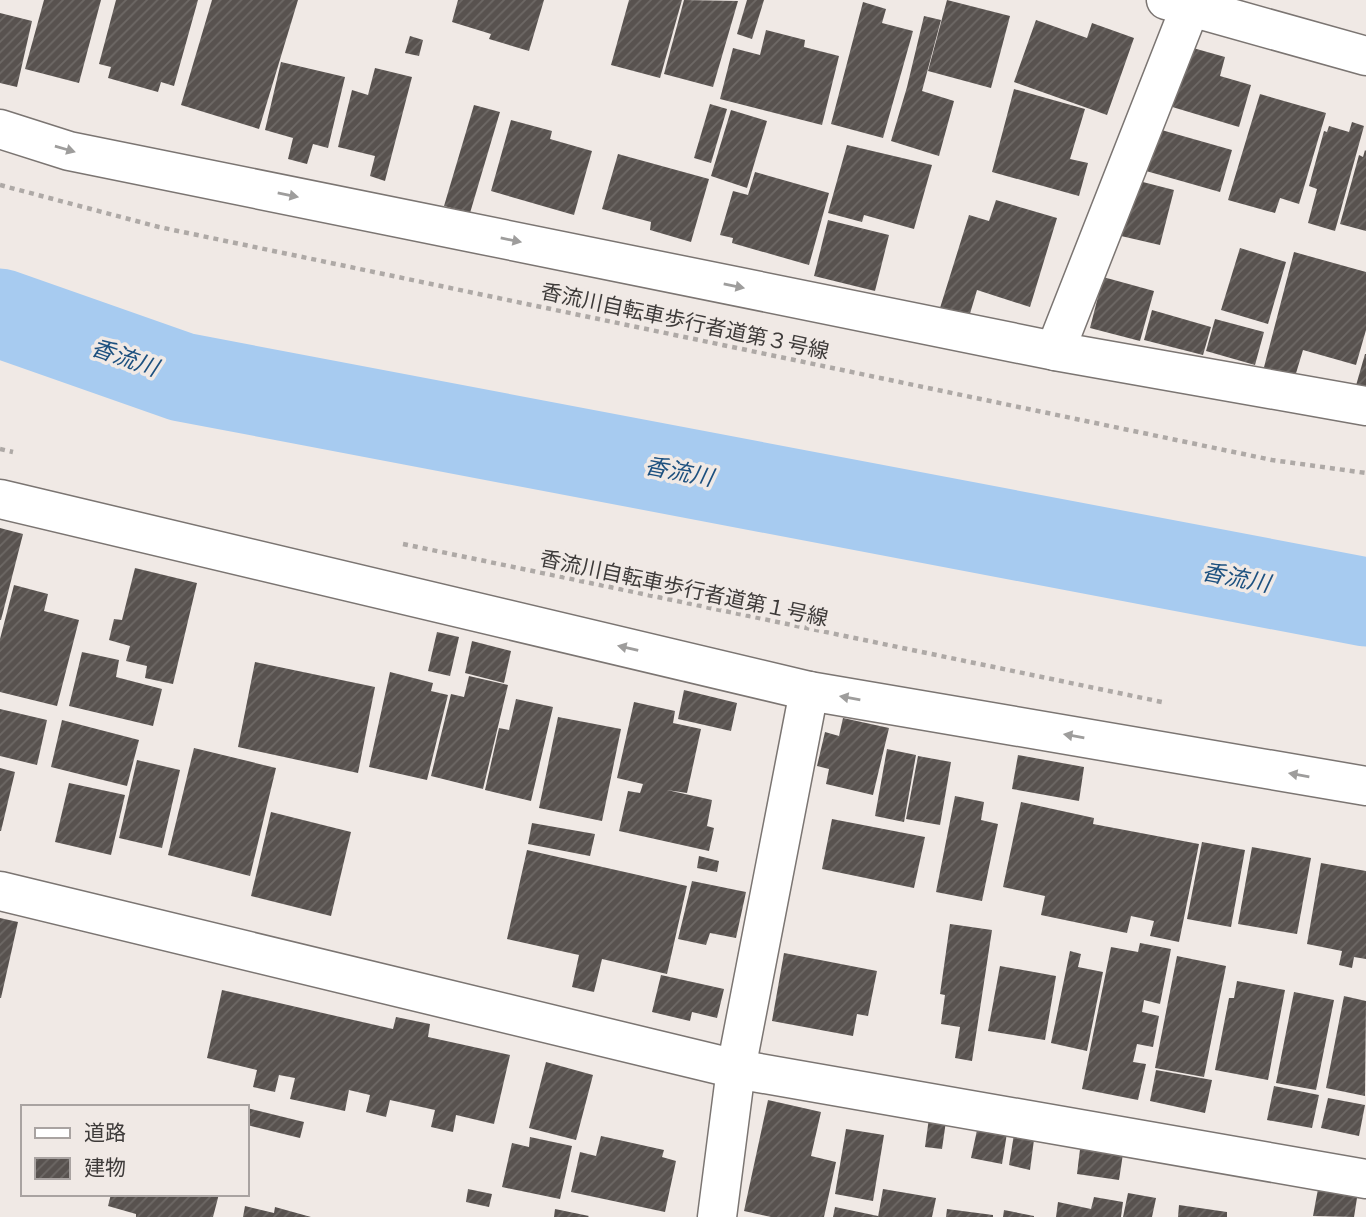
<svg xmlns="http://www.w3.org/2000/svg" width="1366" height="1217" viewBox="0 0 1366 1217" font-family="Lora,'Noto Sans JP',serif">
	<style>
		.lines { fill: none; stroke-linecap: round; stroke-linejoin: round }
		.river { stroke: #a7cbf0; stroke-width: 89 }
		.building { fill: url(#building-hatch) }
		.minor-casing { stroke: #7b7572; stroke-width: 41 }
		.path { stroke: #aea9a6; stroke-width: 4.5; stroke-dasharray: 5 5; stroke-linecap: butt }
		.minor { stroke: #fff; stroke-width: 38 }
		.oneway { fill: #9e9d9c }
		.labels { text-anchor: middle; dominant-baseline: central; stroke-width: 7; stroke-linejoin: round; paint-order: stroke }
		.street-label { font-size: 21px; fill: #3e3b3a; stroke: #f0e9e5 }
		.water-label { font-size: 23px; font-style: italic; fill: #1c507f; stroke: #f0e9e5 }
	</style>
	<defs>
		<pattern id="building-hatch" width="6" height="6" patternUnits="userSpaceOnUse" patternTransform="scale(1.75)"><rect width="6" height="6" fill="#58524f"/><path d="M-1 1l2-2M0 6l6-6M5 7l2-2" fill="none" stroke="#6e6966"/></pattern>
	</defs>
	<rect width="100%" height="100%" fill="#f0e9e5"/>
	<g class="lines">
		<path class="river" d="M0,313L182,377L1366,602"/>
	</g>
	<g class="building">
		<path d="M44,0H101L79,83L25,69Z"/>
		<path d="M116,0H198L174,86L161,82L158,92L108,78L111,67L99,64Z"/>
		<path d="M212,0H298L259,129L181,105Z"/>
		<path d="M458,0H544L529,51L489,39L491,34L452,22Z"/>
		<path d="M629,0H682L660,78L611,65Z"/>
		<path d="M684,0L738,1L713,87L664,74Z"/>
		<path d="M747,0H764L752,39L737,34Z"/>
		<path d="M947,0L1010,16L991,88L928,71Z"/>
		<path d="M863,2L886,9L882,23L913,31L883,138L831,124Z"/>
		<path d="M0,13L32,21L17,87L0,83Z"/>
		<path d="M924,16L941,20L922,91L954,101L939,156L891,141L907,87Z"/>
		<path d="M1036,20L1087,38L1092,23L1134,38L1107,115L1014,82Z"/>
		<path d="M766,30L805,40L804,47L839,56L822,125L720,99L733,48L760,55Z"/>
		<path d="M410,36L423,40L419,56L405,53Z"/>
		<path d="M1186,46L1225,57L1220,76L1251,85L1239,127L1169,106Z"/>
		<path d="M281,62L345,77L328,148L313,144L307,164L288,159L293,138L265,130Z"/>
		<path d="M375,68L412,77L385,181L370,176L375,156L338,147L352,90L368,95Z"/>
		<path d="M1014,89L1085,109L1070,159L1088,163L1079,196L992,172Z"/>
		<path d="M1260,94L1326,113L1299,204L1280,198L1275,213L1228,200Z"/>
		<path d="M710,104L727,109L711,163L694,158Z"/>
		<path d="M474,105L500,112L470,213L444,206Z"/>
		<path d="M731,110L767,121L747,188L711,176Z"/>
		<path d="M511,120L552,131L550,139L592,151L574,215L491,191Z"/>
		<path d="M1352,122L1364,126L1335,231L1308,223L1317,189L1309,186L1324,131L1327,132L1329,126L1349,132Z"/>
		<path d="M1151,127L1232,150L1220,192L1139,169Z"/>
		<path d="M847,145L932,165L914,229L864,215L862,222L828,213Z"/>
		<path d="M1365,150L1366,151V231L1340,224L1359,155L1363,157Z"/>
		<path d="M618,154L709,179L691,242L650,230L651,222L602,209Z"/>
		<path d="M755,172L829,193L809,265L732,243L733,238L720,235L733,191L748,195Z"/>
		<path d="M1135,180L1174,190L1160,245L1121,236Z"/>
		<path d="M996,200L1057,218L1030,307L977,290L969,317L940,308L969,215L989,221Z"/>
		<path d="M828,220L889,235L875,291L814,276Z"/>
		<path d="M1240,248L1286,262L1268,324L1221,310Z"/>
		<path d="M1294,252L1366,272V330L1356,365L1303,350L1294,380L1263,371Z"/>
		<path d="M1103,277L1154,291L1140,341L1090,328Z"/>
		<path d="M1152,310L1211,327L1203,355L1144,340Z"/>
		<path d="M1215,319L1264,332L1255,365L1206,351Z"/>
		<path d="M1365,354H1366V392L1355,389Z"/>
		<path d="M0,528L23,534L1,620H0Z"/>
		<path d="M135,568L197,583L173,684L145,678L147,666L126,661L130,646L109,640L114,619L122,620Z"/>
		<path d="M14,585L48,594L44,611L79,620L57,706L0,692V639Z"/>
		<path d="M437,632L459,637L450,676L428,671Z"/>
		<path d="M472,641L511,651L504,683L465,673Z"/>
		<path d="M82,652L119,660L116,677L162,689L153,726L69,706Z"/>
		<path d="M255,662L375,687L358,773L238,747Z"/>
		<path d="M390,672L433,683L431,691L448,695L427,780L369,767Z"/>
		<path d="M469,676L508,685L483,789L431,776L451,694L464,697Z"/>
		<path d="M684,690L737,703L731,731L678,719Z"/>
		<path d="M516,699L553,707L531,801L485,790L499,728L509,730Z"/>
		<path d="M634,702L675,711L673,723L701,729L687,793L667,790L712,800L707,826L714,828L709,851L619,831L628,791L640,793L643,784L617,778Z"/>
		<path d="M0,709L47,720L37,765L0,756Z"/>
		<path d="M558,717L621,729L602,821L539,808Z"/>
		<path d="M843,718L889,728L873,795L826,784L829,769L817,766L825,732L839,736Z"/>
		<path d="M62,720L139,740L127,786L51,767Z"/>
		<path d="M194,748L276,768L250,876L168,855Z"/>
		<path d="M887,749L916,755L904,822L875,816Z"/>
		<path d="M1018,755L1084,767L1079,801L1012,789Z"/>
		<path d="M918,756L951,762L940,825L906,819Z"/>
		<path d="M137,760L180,770L162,848L119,838Z"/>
		<path d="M0,768L15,772L1,831H0Z"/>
		<path d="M69,783L125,795L111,855L55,842Z"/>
		<path d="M955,796L984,802L981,820L998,824L982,901L936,892Z"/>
		<path d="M1021,802L1094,818L1093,824L1199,844L1179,942L1150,936L1154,921L1131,916L1127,933L1041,915L1045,896L1003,887Z"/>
		<path d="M271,812L351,832L331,916L251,896Z"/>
		<path d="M832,819L925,837L914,888L822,869Z"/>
		<path d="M532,823L595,834L590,856L528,844Z"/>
		<path d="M1202,842L1245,850L1231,927L1187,919Z"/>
		<path d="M1252,847L1311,858L1297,934L1238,924Z"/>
		<path d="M527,850L687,886L667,974L602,959L594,992L572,987L579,955L507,939Z"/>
		<path d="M699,856L719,861L717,872L697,868Z"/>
		<path d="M1321,863L1366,871V959L1354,957L1352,968L1339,965L1342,951L1307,944Z"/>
		<path d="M692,881L746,892L736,938L710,933L706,945L678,939Z"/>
		<path d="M0,918L18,922L1,998H0Z"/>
		<path d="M950,924L992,930L972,1061L955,1058L960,1027L941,1024L945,995L940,994Z"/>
		<path d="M1140,943L1171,949L1160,1004L1144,1000L1142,1012L1159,1016L1153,1047L1137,1044L1133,1062L1146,1064L1138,1100L1082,1089L1111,947L1138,952Z"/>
		<path d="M1070,951L1081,954L1078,967L1103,972L1087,1051L1051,1043Z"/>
		<path d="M784,953L877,971L868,1016L857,1014L853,1036L772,1021Z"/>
		<path d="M1177,956L1226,966L1204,1077L1155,1068Z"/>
		<path d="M1000,966L1056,976L1045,1040L988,1031Z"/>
		<path d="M661,975L724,989L717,1018L692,1012L690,1021L652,1012Z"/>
		<path d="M1237,981L1285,990L1268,1080L1215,1070L1229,998H1234Z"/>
		<path d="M222,990L393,1029L396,1017L430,1024L428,1037L510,1055L494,1124L456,1115L453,1132L431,1127L435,1110L390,1100L386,1117L366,1112L370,1095L349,1090L345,1111L290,1099L295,1078L279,1075L275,1092L253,1087L257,1070L207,1058Z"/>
		<path d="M1294,992L1334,1000L1316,1090L1276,1083Z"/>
		<path d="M1344,996L1366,1001L1365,1096L1326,1088Z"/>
		<path d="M546,1062L593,1075L576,1140L529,1128Z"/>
		<path d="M1156,1070L1212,1080L1205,1113L1150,1101Z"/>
		<path d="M1274,1086L1319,1095L1312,1128L1267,1120Z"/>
		<path d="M1328,1098L1365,1105L1359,1136L1321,1128Z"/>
		<path d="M768,1100L821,1112L811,1156L836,1162L824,1217H771L744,1211Z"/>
		<path d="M247,1108L304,1122L300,1138L247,1125Z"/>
		<path d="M929,1118L946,1121L942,1149L925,1147Z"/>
		<path d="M979,1121L1008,1127L1002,1164L971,1158Z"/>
		<path d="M1015,1128L1035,1132L1030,1170L1009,1165Z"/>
		<path d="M846,1129L884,1135L873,1201L835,1194Z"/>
		<path d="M601,1136L664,1150L662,1157L676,1161L665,1212L571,1192L580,1152L596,1156Z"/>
		<path d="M530,1137L572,1146L560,1199L502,1187L512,1143L529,1147Z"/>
		<path d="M1081,1141L1124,1147L1119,1180L1077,1174Z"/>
		<path d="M1320,1178L1359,1185L1354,1217L1313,1216Z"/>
		<path d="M468,1189L492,1194L489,1207L466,1202Z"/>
		<path d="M883,1189L936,1198L932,1217H878Z"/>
		<path d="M1128,1193L1156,1198L1152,1217H1123Z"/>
		<path d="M111,1194H219L213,1217H136V1214L108,1206Z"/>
		<path d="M1094,1197L1123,1202L1121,1217H1056L1058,1202L1091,1209Z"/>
		<path d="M1179,1205L1227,1212V1217H1178Z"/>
		<path d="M245,1206L274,1213L275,1207L311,1217H243Z"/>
		<path d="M835,1207L878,1216V1217H833Z"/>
		<path d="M555,1209L589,1216L588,1217H554Z"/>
		<path d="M947,1209L993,1215V1217H946Z"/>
		<path d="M1004,1210L1034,1216V1217H1003Z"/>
	</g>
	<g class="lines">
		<defs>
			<g id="minor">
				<path d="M1166,0L1366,56"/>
				<path d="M0,129L69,151L1055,351L1366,406"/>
				<path d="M1055,351L1193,0"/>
				<path d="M0,499L809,691L1366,786"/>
				<path d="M0,891L736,1069L1366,1179"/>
				<path d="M717,1217L736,1069L809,691"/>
			</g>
		</defs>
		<use href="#minor" class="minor-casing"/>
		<g class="path">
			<path d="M0,185L159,227L1272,460L1366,473"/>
			<path d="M0,449L13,452"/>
			<path d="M403,544L1162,702"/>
		</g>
		<use href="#minor" class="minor"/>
	</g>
	<defs><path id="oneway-solid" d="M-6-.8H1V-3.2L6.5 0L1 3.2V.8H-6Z" transform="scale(1.75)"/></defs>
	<g class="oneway">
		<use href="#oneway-solid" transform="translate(65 149) rotate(16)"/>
		<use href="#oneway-solid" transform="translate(288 195) rotate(11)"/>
		<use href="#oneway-solid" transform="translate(511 240) rotate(11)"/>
		<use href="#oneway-solid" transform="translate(734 286) rotate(11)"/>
		<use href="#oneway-solid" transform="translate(628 648) rotate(-167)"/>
		<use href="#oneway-solid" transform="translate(850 698) rotate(-170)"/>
		<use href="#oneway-solid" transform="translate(1074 736) rotate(-170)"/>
		<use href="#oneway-solid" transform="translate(1299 775) rotate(-170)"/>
	</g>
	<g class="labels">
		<g class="street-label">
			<text transform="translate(685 321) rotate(12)">香流川自転車歩行者道第３号線</text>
			<text transform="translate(684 588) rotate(12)">香流川自転車歩行者道第１号線</text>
		</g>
		<g class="water-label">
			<text transform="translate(125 357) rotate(19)">香流川</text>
			<text transform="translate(679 471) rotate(11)">香流川</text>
			<text transform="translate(1236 577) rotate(11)">香流川</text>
		</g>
	</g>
	<rect x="21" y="1105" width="228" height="91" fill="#f0e9e5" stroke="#a9a3a1" stroke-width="2"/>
	<rect x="35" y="1128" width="35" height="10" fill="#ffffff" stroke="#a9a3a1" stroke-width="2"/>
	<text x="84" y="1140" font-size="21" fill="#3e3b3a">道路</text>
	<rect x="35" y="1158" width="35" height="21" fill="url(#building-hatch)" stroke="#a9a3a1" stroke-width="2"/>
	<text x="84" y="1175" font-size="21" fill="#3e3b3a">建物</text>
</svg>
